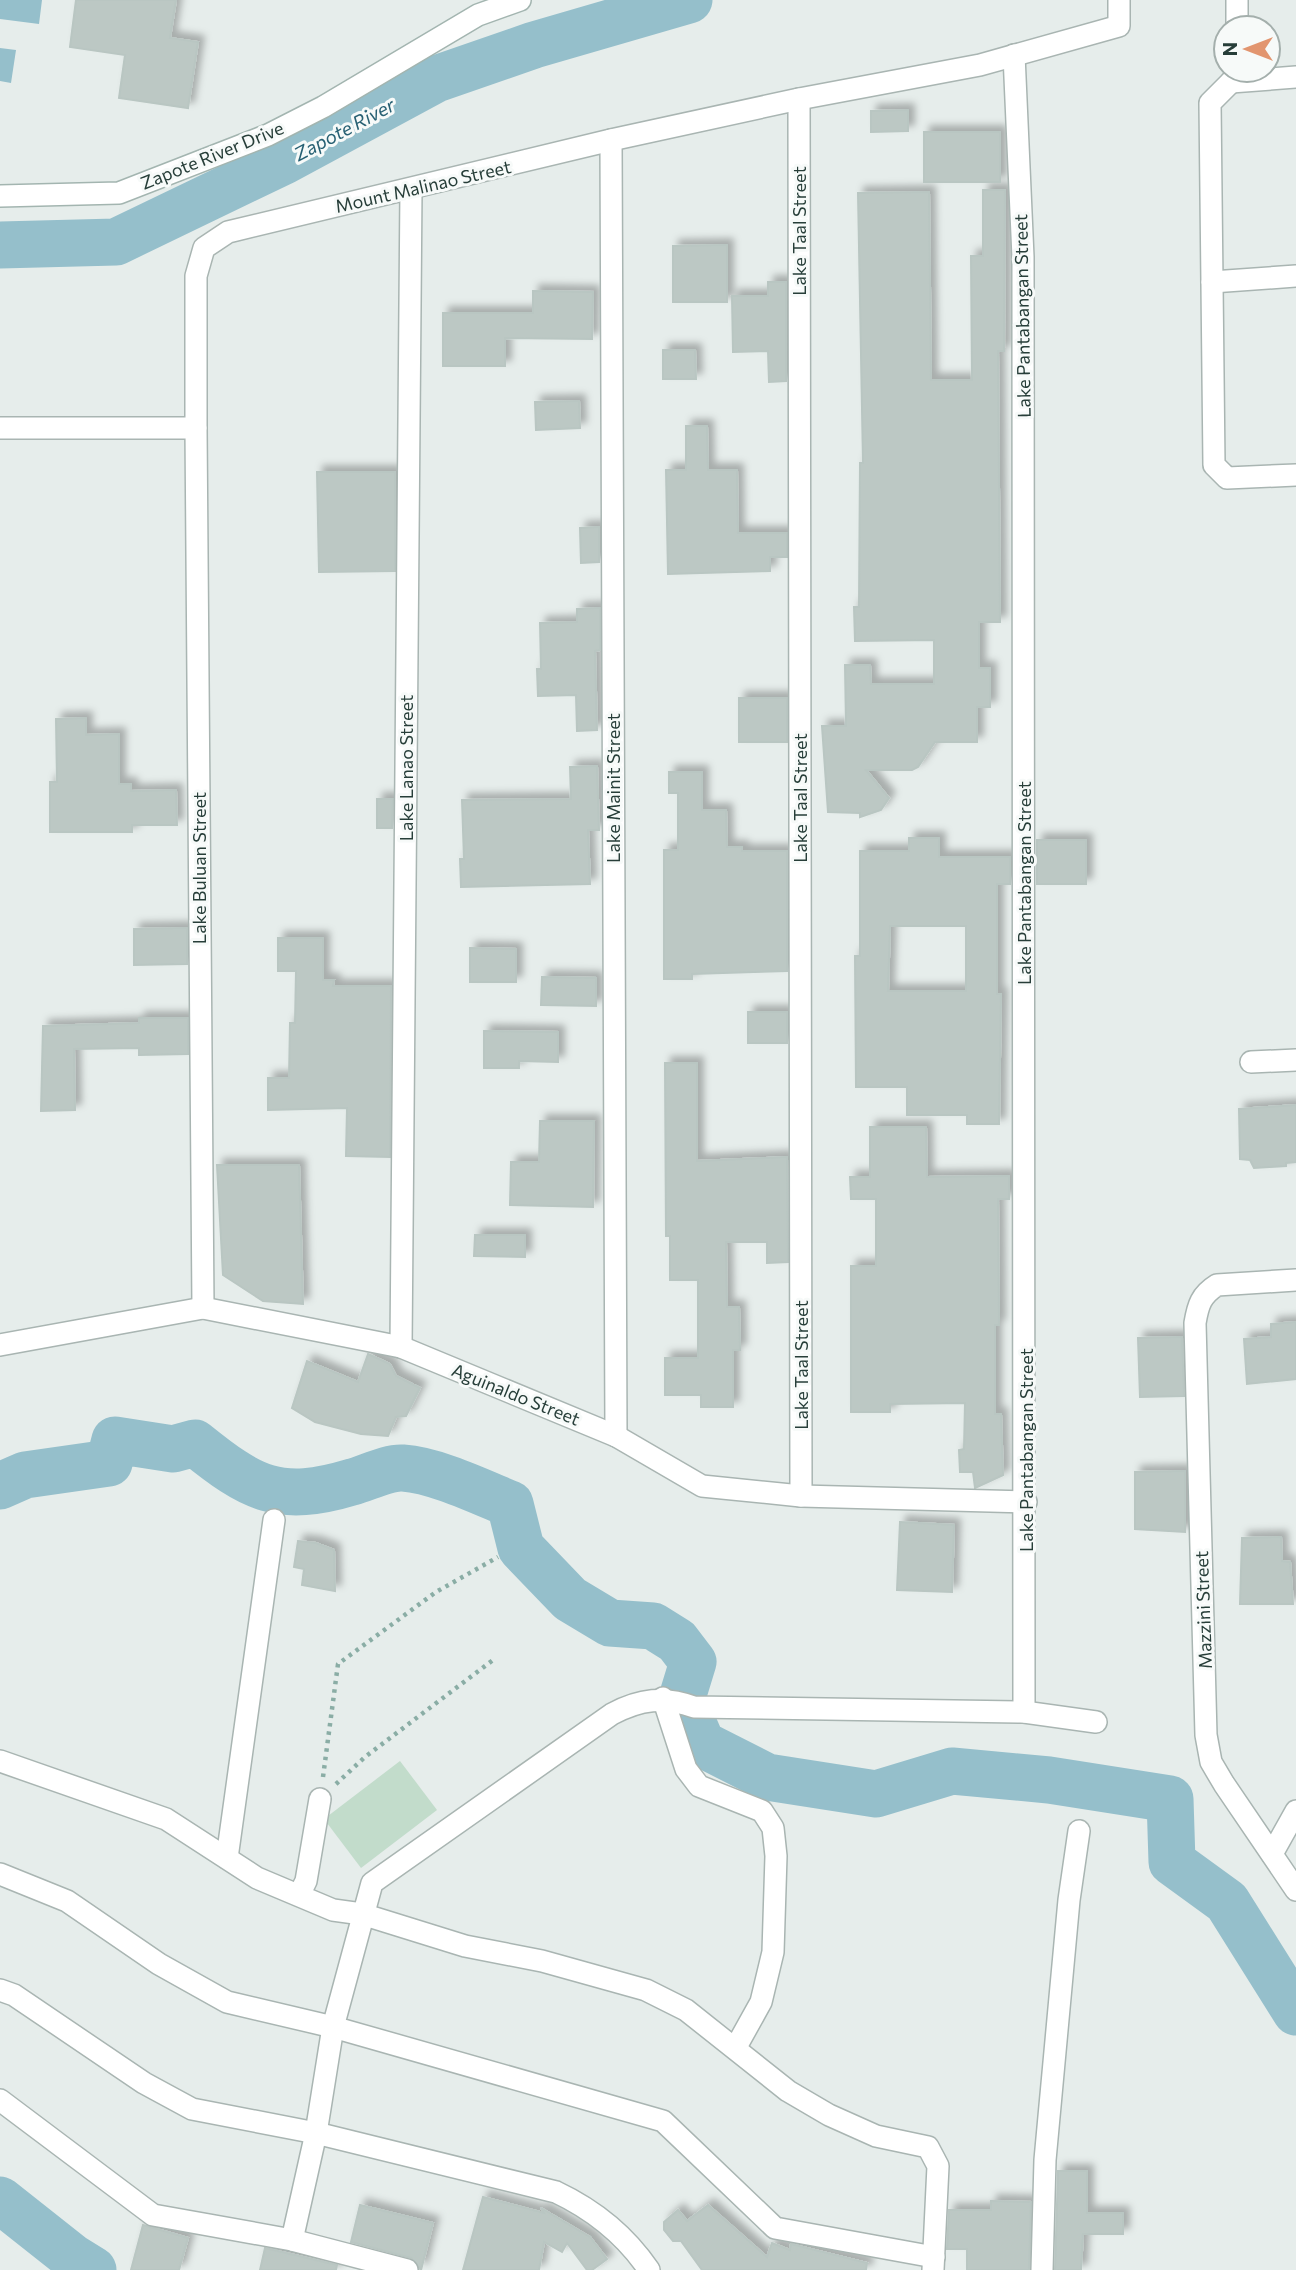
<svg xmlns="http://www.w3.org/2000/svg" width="1296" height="2270" viewBox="0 0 1296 2270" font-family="Commissioner,sans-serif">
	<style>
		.green { fill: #c2dccb }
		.water { fill: #95bfcb }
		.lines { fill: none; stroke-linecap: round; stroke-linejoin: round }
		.river { stroke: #95bfcb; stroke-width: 47 }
		.building { fill: #bcc8c4; stroke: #b9c6c2; stroke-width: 2; fill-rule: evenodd; filter: url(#shadow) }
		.street-casing { stroke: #a9b5b2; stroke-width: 24 }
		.secondary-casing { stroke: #a3b5b0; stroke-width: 24 }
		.path { stroke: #8aada5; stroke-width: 4.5; stroke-dasharray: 3.5 5; stroke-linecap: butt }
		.street { stroke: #fff; stroke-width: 21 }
		.secondary { stroke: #fff; stroke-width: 21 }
		.labels { text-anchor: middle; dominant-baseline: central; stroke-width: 6; stroke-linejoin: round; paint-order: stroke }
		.street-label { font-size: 18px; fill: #273e39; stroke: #f7faf9 }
		.water-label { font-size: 19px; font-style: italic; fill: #276073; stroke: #f7faf9 }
	</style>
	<defs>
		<filter id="shadow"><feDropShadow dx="6" dy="-6" stdDeviation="3.5" flood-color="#0004"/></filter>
	</defs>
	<rect width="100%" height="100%" fill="#e6edeb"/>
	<path class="green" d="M400,1761L437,1810L361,1868L324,1819Z"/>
	<g class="water">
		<path d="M0,0H42L39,24L0,19Z"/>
		<path d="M0,48L16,50L11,83L0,81Z"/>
	</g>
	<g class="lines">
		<g class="river">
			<path d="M0,245L116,242L284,161L436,79L534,45L689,0"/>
			<path d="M0,1486L25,1475L109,1463L115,1440L173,1449L195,1443C252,1489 279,1504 352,1482C367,1478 388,1467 403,1468C435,1470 481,1492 510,1504L521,1548L570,1599L610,1623L653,1626L677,1641L693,1662L682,1698L702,1744L767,1777L876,1794L952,1771L1049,1780L1170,1799L1172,1862L1227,1902L1296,2012"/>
			<path d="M0,2200L72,2257L93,2270"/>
		</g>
	</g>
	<g class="building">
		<path d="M76,0H176L170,38L198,42L188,108L119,98L125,55L70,47Z"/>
		<path d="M908,110V131L871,132V111Z"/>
		<rect x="924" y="132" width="76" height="50"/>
		<path d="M983,190H1005L1004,351H998L1000,622H979V668H990V707H977V742H935L918,767L912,770H866L889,798L881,810L860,817V813L828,812L822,726H846L845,665H870L871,684H934V640L855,641L854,607H859L860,463H863L858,193L929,192L931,380H972L971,256H983Z"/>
		<path d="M727,245V302H673V246Z"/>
		<path d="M768,282H786V381L769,382L768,351L733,352L732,296H768Z"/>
		<path d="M533,291L593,292L592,339L505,338V366H443V313H533Z"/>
		<path d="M663,350H695L696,379H663Z"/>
		<path d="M579,401L580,428L536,430L535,402Z"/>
		<path d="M686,426H707L708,470H737L738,533H787V557H770V571L668,574L666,470H686Z"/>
		<path d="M317,472H395V571L319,572Z"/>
		<path d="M599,527V562L581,563L580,528Z"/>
		<path d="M600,608V650L595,651L597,730L577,731L576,695L538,696L537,669H541L540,623L577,622V609Z"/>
		<rect x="739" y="698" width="48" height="44"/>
		<path d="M86,718V735L119,734V784H131V791L176,790L177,825H132V832H50V782H57L56,719Z"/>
		<path d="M597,766L599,830H588L590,884L461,887L460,859H464L462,800L571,799L570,767Z"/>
		<path d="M669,772H702V810H726L727,847H742V851H787V971L692,974V979H664V850H678V793H669Z"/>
		<path d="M377,799H393L392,828H377Z"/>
		<path d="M909,838H939V857H1010V884H997V994H1001L999,1124H967V1115H907V1087H856L855,956H860V851H909ZM890,926H966V991H888Z"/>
		<rect x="1037" y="840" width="49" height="44"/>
		<path d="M187,928V964L134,965V929Z"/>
		<path d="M278,938H323V980H334L333,986H391L390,1157L346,1156L347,1108L268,1110V1078H289L290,1023H295L296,971H278Z"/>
		<path d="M470,948L516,949V982H470Z"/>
		<path d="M542,977L596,978V1006L541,1005Z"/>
		<rect x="748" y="1012" width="39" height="31"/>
		<path d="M139,1018H188V1054L139,1055V1048L74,1049L75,1110L41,1111L43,1026L139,1023Z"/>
		<path d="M484,1031L558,1032V1062L519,1061V1068H484Z"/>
		<path d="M665,1063H697V1161L787,1157L788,1262L767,1263V1242H726L727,1307H739L740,1350H733V1407H701V1395H665V1358H698V1280H670V1236H666Z"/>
		<path d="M1296,1105V1162L1286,1163V1166L1254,1168L1250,1160L1240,1159L1239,1109Z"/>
		<path d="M540,1121H594L593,1207L510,1205L511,1162H539Z"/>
		<path d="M870,1127H926L927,1177L1009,1176V1199H998L999,1325H995V1414H1001L1003,1475L975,1488L973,1472H960L959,1450L964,1449L965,1403L890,1404V1412H851V1266H876V1199H851L850,1177H870Z"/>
		<path d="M217,1165H299L303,1304L263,1301L223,1275Z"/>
		<path d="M475,1235H525V1257L474,1256Z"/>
		<path d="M1296,1322V1379L1247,1384L1244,1339L1271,1337V1324Z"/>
		<path d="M1182,1337L1184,1396L1140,1397L1138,1338Z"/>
		<path d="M368,1354L390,1364L396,1376L420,1388L406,1416L396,1417L388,1436L361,1434L315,1422L292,1408L307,1361L358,1382Z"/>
		<path d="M1185,1471V1532L1135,1529V1472Z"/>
		<path d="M900,1522L954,1525L952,1592L897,1590Z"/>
		<path d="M1281,1537L1282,1561L1290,1562L1293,1604H1240L1242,1538Z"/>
		<path d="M298,1541L316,1543L334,1550L335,1591L302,1585L304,1569L294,1567Z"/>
		<path d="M1058,2171H1087V2213H1123V2234H1083L1081,2270H1055Z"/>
		<path d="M483,2197L544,2213L541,2208L590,2237L607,2259L592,2270H587L567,2243L562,2252L544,2242L539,2270H463Z"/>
		<path d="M991,2201L1031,2202L1029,2270H967V2249H947L949,2210H991Z"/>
		<path d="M360,2205L433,2223L421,2270L411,2258L351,2242Z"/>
		<path d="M708,2205L767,2257L772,2243L790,2250L791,2244L867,2263L866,2270H702L681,2241H673L664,2230V2222L678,2210L687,2221Z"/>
		<path d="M143,2225L188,2238L179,2270H131Z"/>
		<path d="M265,2248L337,2265L336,2270H260Z"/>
	</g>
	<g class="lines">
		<defs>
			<g id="street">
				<path d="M1237,0V28"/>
				<path d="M1014,55L1023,257L1024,1712"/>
				<path d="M1237,70V76L1210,103L1214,465L1227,478L1296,475"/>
				<path d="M1231,82L1296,77"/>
				<path d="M799,99L801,1496"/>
				<path d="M611,140L616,1436"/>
				<path d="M1212,282L1296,276"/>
				<path d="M0,428H196V276L204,248L228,232L611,140L799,99L980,65L1119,26V0"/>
				<path d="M196,428L203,1308"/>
				<path d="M1251,1062L1296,1060"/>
				<path d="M1296,1280L1217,1285C1201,1295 1198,1305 1195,1323L1206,1735L1211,1762L1224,1784L1296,1890"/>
				<path d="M0,1345L203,1308L401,1347L616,1436L702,1486L801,1496L1026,1502"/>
				<path d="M401,1347L411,189"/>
				<path d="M663,1698L686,1769L699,1786L762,1811L773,1828L776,1856L773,1952L761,2002L736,2047"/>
				<path d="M0,1761L166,1819L257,1878L333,1910L362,1914L465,1946L542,1961L646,1990L686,2010L788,2091L829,2115L876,2136L928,2147L938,2166L933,2270"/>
				<path d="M1272,1854L1296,1811"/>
				<path d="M227,1858L274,1520"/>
				<path d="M0,1874L67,1901L159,1964L227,2002L333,2027L663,2121L775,2228L934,2257"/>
				<path d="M299,1895L306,1881L320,1799"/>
				<path d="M0,1990L14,1995L144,2083L192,2109L316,2133L556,2192C594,2210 626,2236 649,2270"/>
				<path d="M0,2100L153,2215L292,2240L407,2270"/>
				<path d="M292,2240L316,2133L333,2027L372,1883L612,1714C640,1699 664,1696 694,1707L1024,1712L1096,1722"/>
				<path d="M1042,2270L1045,2160L1069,1900L1079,1831"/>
			</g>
			<path id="secondary" d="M0,196L119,193L268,135L323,107L478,15L520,0"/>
		</defs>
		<use href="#street" class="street-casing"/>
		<use href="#secondary" class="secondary-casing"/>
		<g class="path">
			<path d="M323,1777L338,1664L436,1592L498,1557"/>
			<path d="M336,1784L365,1757L493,1660"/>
		</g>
		<use href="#street" class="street"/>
		<use href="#secondary" class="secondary"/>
	</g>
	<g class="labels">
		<g class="street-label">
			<text transform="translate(212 155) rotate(-22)">Zapote River Drive</text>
			<text transform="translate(423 186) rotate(-13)">Mount Malinao Street</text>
			<text transform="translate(799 231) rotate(-90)">Lake Taal Street</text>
			<text transform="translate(1022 316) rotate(-91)">Lake Pantabangan Street</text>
			<text transform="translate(406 768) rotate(-90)">Lake Lanao Street</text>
			<text transform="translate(613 788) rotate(-90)">Lake Mainit Street</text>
			<text transform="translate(800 798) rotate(-90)">Lake Taal Street</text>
			<text transform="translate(199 868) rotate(-90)">Lake Buluan Street</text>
			<text transform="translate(1024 883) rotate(-90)">Lake Pantabangan Street</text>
			<text transform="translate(801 1365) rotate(-90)">Lake Taal Street</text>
			<text transform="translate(516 1394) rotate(22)">Aguinaldo Street</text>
			<text transform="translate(1026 1450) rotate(-90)">Lake Pantabangan Street</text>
			<text transform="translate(1203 1610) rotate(-92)">Mazzini Street</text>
		</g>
		<g class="water-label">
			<text transform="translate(344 129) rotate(-28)">Zapote River</text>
		</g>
	</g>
	<g transform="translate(1247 49) rotate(270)"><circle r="33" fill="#f7faf9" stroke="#a4afac" stroke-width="2"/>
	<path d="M0-5L12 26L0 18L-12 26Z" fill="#e2956f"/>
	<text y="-10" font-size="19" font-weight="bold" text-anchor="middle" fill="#273e39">N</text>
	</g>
</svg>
